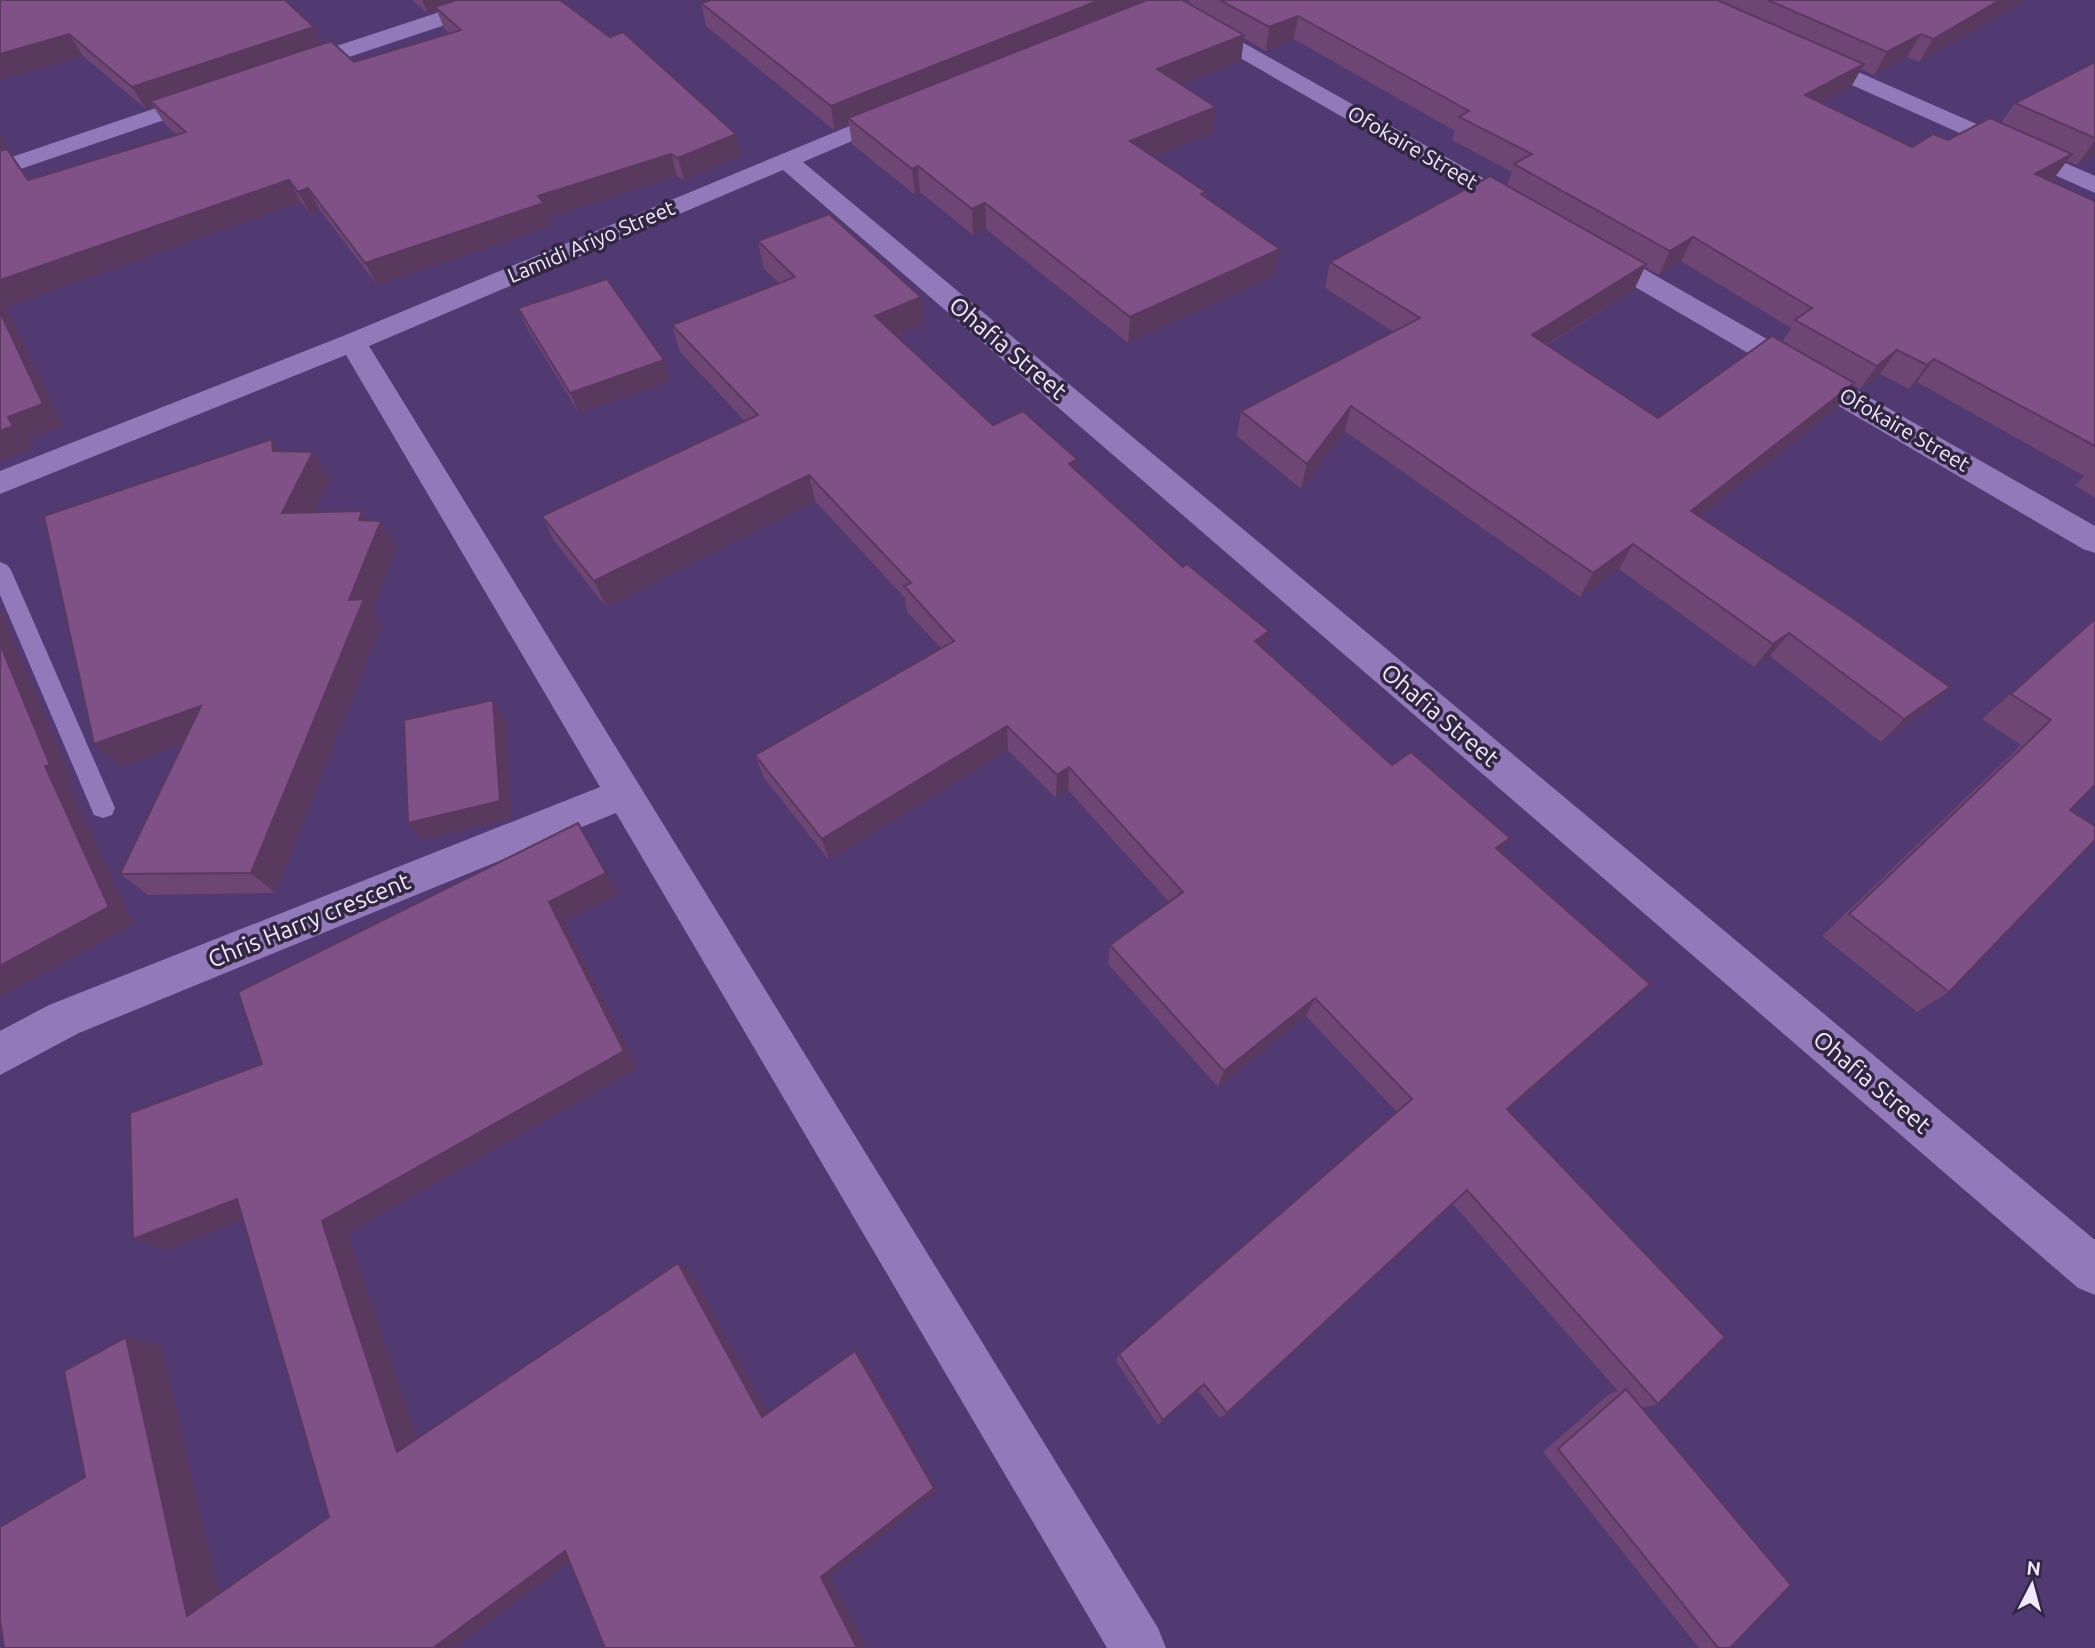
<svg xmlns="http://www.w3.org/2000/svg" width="2095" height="1648" viewBox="0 0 2095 1648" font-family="Ubuntu,sans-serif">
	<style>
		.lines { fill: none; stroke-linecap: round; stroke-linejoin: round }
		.lane { fill: #9279b9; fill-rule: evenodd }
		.street { fill: #9279b9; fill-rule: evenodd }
		.wall { fill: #6d4673; fill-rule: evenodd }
		.shaded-wall { fill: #59395e }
		.building { fill: #7f5186; stroke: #59395e; stroke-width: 2 }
		.labels { text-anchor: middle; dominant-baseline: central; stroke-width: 7; stroke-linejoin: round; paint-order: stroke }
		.far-street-label { font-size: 21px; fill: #f0e9fe; stroke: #322742 }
		.street-label { font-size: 24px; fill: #f0e9fe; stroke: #322742 }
	</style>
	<rect width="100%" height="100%" fill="#513972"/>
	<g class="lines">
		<path class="lane" d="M0,562L7,565L11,570L115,808L112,815L103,818L94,815L91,808L0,595Z"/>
		<g class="street">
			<path d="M476,0H508L505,5L301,73H285L282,68L285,63Z"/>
			<path d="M1196,16L1529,204L1533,209L1529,214H1511L1188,28L1185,23Z"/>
			<path d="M1808,50L2095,176V193L1800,62L1797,57L1800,52Z"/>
			<path d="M206,91L214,93L218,98L214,103L0,176V161Z"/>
			<path d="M898,106L906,108L910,113L906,118L803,162L2095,1240V1295L2078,1288L783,170L369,346L1158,1628L1166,1648H1107L616,813L79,1033L0,1075V1031L49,1005L600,787L346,355L0,494V471L343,336Z"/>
			<path d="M1593,243L1602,245L2095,526V553L2083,549L1584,257L1580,251L1584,245Z"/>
		</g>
	</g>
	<g class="wall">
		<path d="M0,0L323,44L354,62L449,33L444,28L437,11L428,14L412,0H560L736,134L741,156L684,180L677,176L550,217L553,225L377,285L320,210L310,214L301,202L6,307L63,426L29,439L33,448L0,461V135L12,154H11L29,180L177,135L164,123L153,106L146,109L83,56Z"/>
		<path d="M1189,0H2026L1919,62L1907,57L1874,75L1861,69L1851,87L1822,103L1912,147L1948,140L2001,123L2015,103L2095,62V155L2077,165L2067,161L2054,178L2049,181L2095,201V498L2075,485L2084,476L1917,382L1909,389L1880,374L1860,389L1853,385L1837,408L1700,516L1950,687L1926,710L1881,742L1770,656L1754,667L1619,569L1580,597L1345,431L1301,489L1237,436L1241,411L1394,332L1325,288L1330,262L1507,185L1512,172L1452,140L1455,131L1294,39L1266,51L1244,38L1241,61L1181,84L1213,133L1153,157L1206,192L1205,197L1275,275L1128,343L986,229L973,235L920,192L915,195L852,144L849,124L834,130L706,26L701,3L1189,4ZM1681,261L1791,328L1782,342L1658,418L1547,345L1634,290L1645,267L1659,275Z"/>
		<path d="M758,241L924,324L897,336L993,425L1077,471L1265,650L1392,765L1510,838L1501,852L1630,1002L1508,1110L1658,1404L1641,1408L1730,1648H1699L1543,1452L1609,1394L1618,1391L1452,1203L1227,1413L1220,1418L1198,1391L1158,1425L1116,1361L1119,1354L1397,1112L1306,1016L1218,1087L1108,964L1110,945L1169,902L1068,790L1056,798L1008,750L829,860L764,778L755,755L941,648L907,612L905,598L815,501L606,607L555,542L542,516L745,421L680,352L672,325L779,283L764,269Z"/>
		<path d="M518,308L664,360L670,381L579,413L527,328Z"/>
		<path d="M280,451L313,452L331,478L314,512L362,511L368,520L397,546L373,611L382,623L275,893L148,895L120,874L183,744L121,767Z"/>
		<path d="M2095,619L2070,810L1949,992L1917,1012L1822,936L2021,745L1982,719Z"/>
	</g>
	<g class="shaded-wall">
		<path d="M422,0H468L435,7L437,11L428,14Z"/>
		<path d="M1100,0H1156L848,118L849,124L834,130L831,106Z"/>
		<path d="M2000,0H2026L1919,62L1933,39Z"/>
		<path d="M1298,16L1294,39L1266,51L1269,27Z"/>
		<path d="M314,27L325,48L150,101L153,106L146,109L132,87Z"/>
		<path d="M69,34L83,56L0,80V54Z"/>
		<path d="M1921,34L1907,57L1874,75L1887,52Z"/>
		<path d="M1244,35L1241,61L1155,94L1157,69Z"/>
		<path d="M1864,64L1851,87L1793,119L1805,95Z"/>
		<path d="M1216,107L1213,133L1128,167L1130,141Z"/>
		<path d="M736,134L741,156L684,180L678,158Z"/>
		<path d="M0,135L12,154H11L44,203L0,159Z"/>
		<path d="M2095,140V155L2077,165Z"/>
		<path d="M671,154L677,176L550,217L553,225L377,285L365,263L538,196Z"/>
		<path d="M2072,154L2054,178L2018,198L2035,174Z"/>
		<path d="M918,166L920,192L915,195L912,169Z"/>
		<path d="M289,180L301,202L6,307L63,426L29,439L33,448L0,461V431L8,417L0,312V280Z"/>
		<path d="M308,188L320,210L310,214L298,192Z"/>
		<path d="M985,203L986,229L973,235L972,209Z"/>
		<path d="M1693,237L1681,261L1659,275L1670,251Z"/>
		<path d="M1280,249L1275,275L1128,343L1130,317Z"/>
		<path d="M1646,264L1634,290L1521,360L1532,335Z"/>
		<path d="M921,297L924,324L879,343L875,316Z"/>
		<path d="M1897,350L1880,374L1860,389L1877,366Z"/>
		<path d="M1934,359L1917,382L1909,389L1927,365Z"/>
		<path d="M664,360L670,381L579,413L570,393Z"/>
		<path d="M1854,383L1837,408L1676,535L1691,511Z"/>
		<path d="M1351,406L1345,431L1301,489L1307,464Z"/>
		<path d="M272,439L290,465L273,451Z"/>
		<path d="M313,452L331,478L301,538L282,513Z"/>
		<path d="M1077,459V486L1069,464Z"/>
		<path d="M809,475L815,501L606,607L594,581Z"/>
		<path d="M362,511L376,532L381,521L397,546L373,611L382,623L275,893L251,873Z"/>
		<path d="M1633,544L1619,569L1580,597L1593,573Z"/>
		<path d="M0,608L74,784L69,785L134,924L0,997V966L45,766L0,644Z"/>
		<path d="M1269,631L1263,656L1255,641Z"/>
		<path d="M1789,633L1770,656L1754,667L1773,644Z"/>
		<path d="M1950,687L1926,710L1881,742L1904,719Z"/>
		<path d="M493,700L505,718L512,818L422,840L408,823Z"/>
		<path d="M201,706L224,729L121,767L94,744Z"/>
		<path d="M1007,726L1008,750L829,860L822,839Z"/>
		<path d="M1069,767L1068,790L1056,798L1057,775Z"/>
		<path d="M578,823L592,845L619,894L564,922L638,1068L348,1233L423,1456L397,1452L322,1221L549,902Z"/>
		<path d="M1510,838L1496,860V848Z"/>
		<path d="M1650,984L1630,1002L1491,1125L1507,1109Z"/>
		<path d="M1315,998L1306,1016L1218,1087L1224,1071Z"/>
		<path d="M237,1199L266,1211L166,1250L133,1239Z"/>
		<path d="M678,1263L692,1273L773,1422L762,1417Z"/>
		<path d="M126,1337L161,1345L224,1613L187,1616Z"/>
		<path d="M855,1351L863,1358L938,1491L830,1576L867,1648H857L821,1577Z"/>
		<path d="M1204,1384L1198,1391L1158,1425L1163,1420Z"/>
		<path d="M565,1551H584L454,1648H433Z"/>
	</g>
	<g class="building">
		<path d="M0,0H285L314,27L132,87L69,34L0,54Z"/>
		<path d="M456,0H560L610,37L623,32L736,134L678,158L671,154L538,196L544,203L365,263L308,188L298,192L289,180L0,280V151L7,149L28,180L186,132L150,101L331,41L354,62L461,30L435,7Z"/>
		<path d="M711,0H1100L831,106L701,3Z"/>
		<path d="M1147,0H1182L1244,35L1157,69L1216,107L1130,141L1206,192L1201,194L1280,249L1130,317L985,203L972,209L918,166L912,169L848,118Z"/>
		<path d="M1220,0H1717L1864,64L1805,95L1912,147L1933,134L1948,140L1990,118L2072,154L2035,174L2095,201V446L1934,359L1927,365L1897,350L1877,366L1795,320L1812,308L1693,237L1670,251L1514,164L1532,154L1459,117L1469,111L1298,16L1269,27Z"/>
		<path d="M1768,0H2000L1933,39L1921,34L1887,52Z"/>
		<path d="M2095,62V138L2015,103Z"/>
		<path d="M1490,176L1646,264L1532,335L1658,418L1772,336L1854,383L1691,511L1850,616L1950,687L1904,719L1789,633L1773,644L1633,544L1593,573L1351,406L1307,464L1241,411L1420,318L1330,262Z"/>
		<path d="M829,214L921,297L875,316L993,425L1023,411L1077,459L1069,464L1183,567L1187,564L1269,631L1255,641L1392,765L1411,752L1510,838L1496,848L1650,984L1507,1109L1725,1337L1658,1404L1467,1190L1227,1413L1204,1384L1163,1420L1119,1354L1412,1099L1315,998L1224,1071L1110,945L1183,892L1069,767L1057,775L1007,726L822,839L755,755L954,641L904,586L911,583L809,475L594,581L542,516L758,415L672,325L795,277L758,241Z"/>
		<path d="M607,279L664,360L570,393L518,308Z"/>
		<path d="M0,312L43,404L8,417L13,426L0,431Z"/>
		<path d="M272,439L273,451L313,452L282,513L362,511L359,520L381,521L349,600L364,599L251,873L120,874L201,706L94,744L44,516Z"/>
		<path d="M2095,619V785L2070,810L2095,826V840L1949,992L1849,914L2051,720L2011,694Z"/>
		<path d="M0,644L50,765L45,766L109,907L0,966Z"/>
		<path d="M493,700L500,801L408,823L404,720Z"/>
		<path d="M578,823L606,873L549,902L624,1051L322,1221L397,1452L678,1263L762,1417L855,1351L934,1488L821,1577L857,1648H605L565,1551L433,1648H4L0,1619V1527L85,1477L64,1371L126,1337L187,1616L329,1517L237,1199L133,1239L130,1113L262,1064L238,992Z"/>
		<path d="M1626,1389L1791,1585L1730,1648H1718L1558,1449Z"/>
	</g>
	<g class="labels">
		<g class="far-street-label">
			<text transform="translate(1413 147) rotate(30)">Ofokaire Street</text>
			<text transform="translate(591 241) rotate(-23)">Lamidi Ariyo Street</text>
			<text transform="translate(1905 429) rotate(30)">Ofokaire Street</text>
		</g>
		<g class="street-label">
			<text transform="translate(1008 348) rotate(40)">Ohafia Street</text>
			<text transform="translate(1440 715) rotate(40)">Ohafia Street</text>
			<text transform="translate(309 920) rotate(-22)">Chris Harry crescent</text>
			<text transform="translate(1872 1082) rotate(40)">Ohafia Street</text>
		</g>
	</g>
	<g transform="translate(2032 1585) rotate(6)" stroke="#322742" stroke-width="5" paint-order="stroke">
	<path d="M0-5L12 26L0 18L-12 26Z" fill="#f0e9fe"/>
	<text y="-10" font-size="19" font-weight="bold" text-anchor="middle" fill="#f0e9fe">N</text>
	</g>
</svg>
